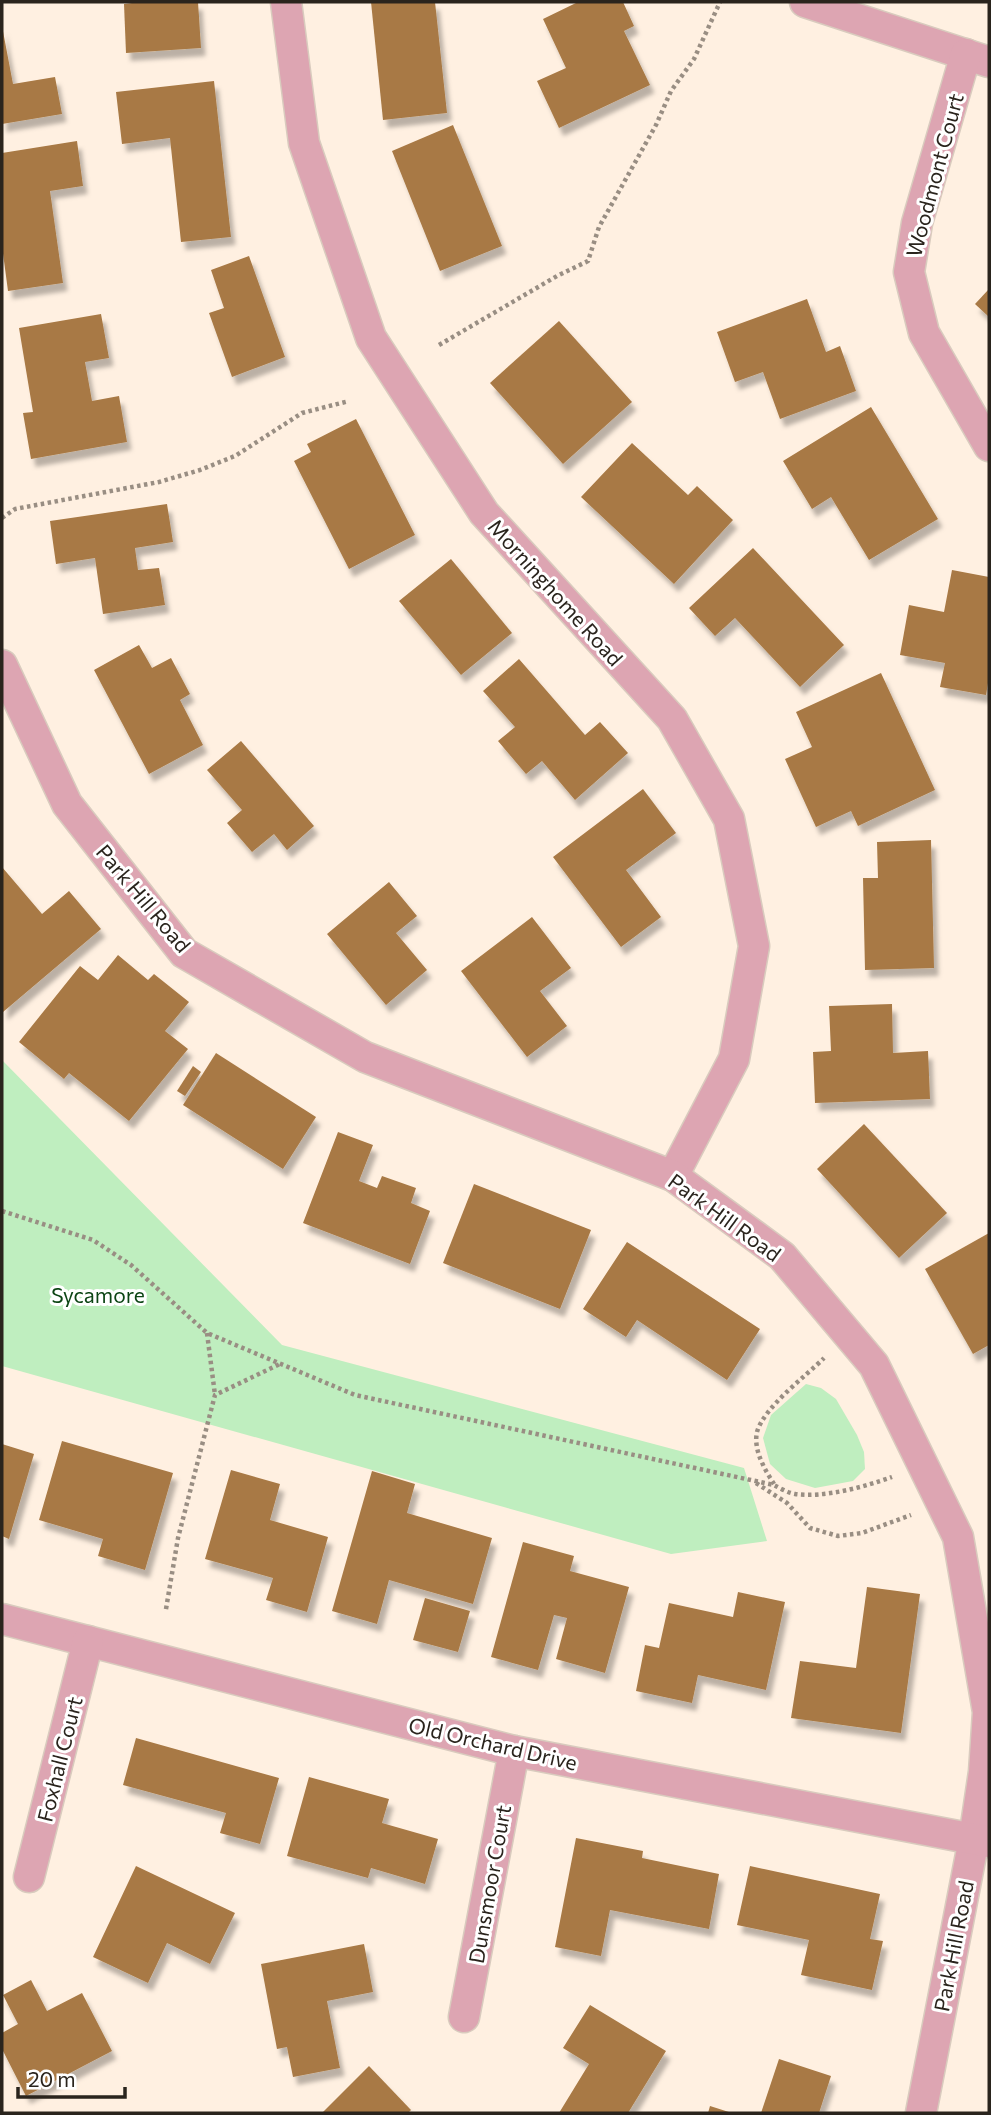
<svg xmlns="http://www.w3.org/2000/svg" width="991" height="2115" viewBox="0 0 991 2115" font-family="Commissioner,sans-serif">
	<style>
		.green { fill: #bfeebf }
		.building { fill: #a87944; filter: url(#shadow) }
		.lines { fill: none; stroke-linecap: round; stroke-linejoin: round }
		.minor-casing { stroke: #d9cbbe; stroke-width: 33 }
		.path { stroke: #998e83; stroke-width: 4.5; stroke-dasharray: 3.5 3.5; stroke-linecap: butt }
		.minor { stroke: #dda5b2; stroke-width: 30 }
		.labels { text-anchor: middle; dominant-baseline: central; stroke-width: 6; stroke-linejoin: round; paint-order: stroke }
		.street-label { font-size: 21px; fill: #2a241d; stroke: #fff }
		.park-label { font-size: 21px; fill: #0c4514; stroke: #fff }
	</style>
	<defs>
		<filter id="shadow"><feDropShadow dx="4.5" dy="8" stdDeviation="2" flood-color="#0004"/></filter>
	</defs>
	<rect width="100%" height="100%" fill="#fff0e1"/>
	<g class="green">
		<path d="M2,1060L282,1345L744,1468L767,1541L671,1554L2,1366Z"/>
		<path d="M806,1384L821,1388L836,1399L857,1435L864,1452L865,1469L853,1481L815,1488L786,1479L770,1464L763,1438L771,1415Z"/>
	</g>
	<g class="building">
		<path d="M140,2H198L201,48L126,53L124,4Z"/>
		<path d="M371,2H435L447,113L383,120Z"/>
		<path d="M578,2H623L634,26L624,31L650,85L559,128L537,81L566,68L543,19Z"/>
		<path d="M2,26L13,84L55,77L62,114L2,124Z"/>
		<path d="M214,81L231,237L181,242L170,138L122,144L116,92Z"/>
		<path d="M453,125L502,246L440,271L392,151Z"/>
		<path d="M77,141L83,186L50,191L63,283L8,291L2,246V153Z"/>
		<path d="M249,256L285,357L232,377L209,313L224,308L211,270Z"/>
		<path d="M989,289V317L975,304Z"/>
		<path d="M807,299L826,352L840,346L856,391L780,419L763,372L735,382L717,332Z"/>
		<path d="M101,314L109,358L85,362L92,401L119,396L127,442L31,459L23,413L33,412L19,328Z"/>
		<path d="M559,321L632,402L563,464L490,383Z"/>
		<path d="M871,407L938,519L869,560L831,497L812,509L783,461Z"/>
		<path d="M356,419L415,535L349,569L294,461L311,452L307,444Z"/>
		<path d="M632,443L688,495L697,486L733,520L674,584L581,497Z"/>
		<path d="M167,504L173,542L135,548L138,570L159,568L165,605L103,614L95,558L56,564L50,521Z"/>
		<path d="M753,548L844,645L800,687L735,618L715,636L689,608Z"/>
		<path d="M451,559L512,633L461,675L399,601Z"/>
		<path d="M952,570L989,577V677L986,695L940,687L945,663L900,655L909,605L944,612Z"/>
		<path d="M139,645L152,668L171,658L190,694L180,700L203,745L149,774L94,670Z"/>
		<path d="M519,659L585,735L600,722L628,753L575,800L542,761L526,774L498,741L515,727L483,691Z"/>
		<path d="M881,673L935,790L858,826L851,811L816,827L785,759L812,747L796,712Z"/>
		<path d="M241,741L314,826L287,850L274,834L252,852L227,823L242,810L207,770Z"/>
		<path d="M643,789L676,833L626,870L661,917L621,947L553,857Z"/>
		<path d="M931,840L934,968L865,970L863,878H878L877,842Z"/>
		<path d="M2,867L42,914L69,891L101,929L3,1012Z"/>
		<path d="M389,882L417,916L396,933L427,970L386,1005L327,934Z"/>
		<path d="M532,917L571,968L540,991L567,1026L527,1057L461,971Z"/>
		<path d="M118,955L148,980L154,974L189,1002L165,1031L188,1049L129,1121L69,1073L64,1079L19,1042L80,966L98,980Z"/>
		<path d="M892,1004L893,1053L928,1051L930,1099L815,1103L813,1052L831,1051L829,1006Z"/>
		<path d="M216,1053L316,1117L283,1169L183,1105Z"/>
		<path d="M193,1066L201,1072L185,1096L177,1091Z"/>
		<path d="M864,1124L947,1213L899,1258L817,1169Z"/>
		<path d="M338,1132L373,1145L359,1181L377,1188L382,1176L416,1188L411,1203L430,1211L410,1264L303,1223Z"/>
		<path d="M474,1184L591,1230L560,1309L443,1263Z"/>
		<path d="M989,1233V1345L973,1354L925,1269Z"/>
		<path d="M627,1242L760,1329L727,1380L637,1320L626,1337L583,1309Z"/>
		<path d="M62,1441L173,1473L145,1570L98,1556L103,1539L39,1520Z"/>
		<path d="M2,1444L34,1454L9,1539L2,1536Z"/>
		<path d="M231,1470L280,1484L270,1520L328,1537L307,1612L266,1600L273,1578L205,1559Z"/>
		<path d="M372,1471L415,1484L407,1513L492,1538L473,1604L389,1580L377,1624L332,1611Z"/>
		<path d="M523,1542L574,1556L570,1571L629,1587L605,1673L556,1659L567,1618L554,1615L538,1670L491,1657Z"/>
		<path d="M867,1587L920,1594L901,1733L791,1718L800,1661L856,1668Z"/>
		<path d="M738,1592L785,1602L766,1690L698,1675L692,1703L636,1691L645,1645L659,1648L669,1603L733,1617Z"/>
		<path d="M425,1598L470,1611L458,1652L413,1640Z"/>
		<path d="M136,1738L279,1778L260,1844L220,1833L226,1813L123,1785Z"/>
		<path d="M309,1777L389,1799L382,1823L438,1839L425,1884L371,1868L368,1878L287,1856Z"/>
		<path d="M576,1838L643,1851L642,1858L719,1874L709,1929L610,1910L601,1956L555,1947Z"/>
		<path d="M136,1866L235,1913L210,1964L167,1943L148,1983L93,1957Z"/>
		<path d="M750,1866L880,1894L870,1939L883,1941L872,1990L801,1975L809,1940L737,1925Z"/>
		<path d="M364,1944L373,1992L327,2001L340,2068L293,2077L287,2047L277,2049L261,1964Z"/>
		<path d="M31,1980L47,2011L82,1993L112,2051L26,2096L2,2049V2033L18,2024L3,1995Z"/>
		<path d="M590,2005L666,2051L628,2113H559L589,2064L563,2048Z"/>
		<path d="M779,2059L831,2076L819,2113H761Z"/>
		<path d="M369,2066L411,2110L408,2113H322Z"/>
		<path d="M710,2106L732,2113H708Z"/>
	</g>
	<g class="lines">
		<defs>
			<g id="minor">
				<path d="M286,2L304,143L371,338L484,513L672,719L729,819L754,946L734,1059L673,1176"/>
				<path d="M805,2L989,62"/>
				<path d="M966,54L917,223L909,272L924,333L989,446"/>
				<path d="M2,665L67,804L184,953L365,1057L673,1176L782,1256L874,1365L958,1537L988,1712L984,1772L974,1839L921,2113"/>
				<path d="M2,1619L514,1751L989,1842"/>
				<path d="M29,1877L88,1641"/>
				<path d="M464,2017L514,1751"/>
			</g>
		</defs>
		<use href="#minor" class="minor-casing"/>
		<g class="path">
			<path d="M439,345L557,276L588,261L599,227L656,125L671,91L694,59L720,2"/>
			<path d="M2,518L15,509L159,482L200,470L235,456L302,413L349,401"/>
			<path d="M2,1211L93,1240L131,1265L207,1333L355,1395L774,1485C780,1488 788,1493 795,1494C824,1498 864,1487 892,1477"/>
			<path d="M207,1333L215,1395"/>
			<path d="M756,1483L787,1503L810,1528L838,1536L862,1533L911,1515"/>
			<path d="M774,1484C765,1470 753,1450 757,1432C764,1407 806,1376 824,1358"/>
			<path d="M166,1609L178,1538L215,1395L280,1364"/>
		</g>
		<use href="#minor" class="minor"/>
	</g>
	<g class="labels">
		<g class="street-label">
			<text transform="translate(934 175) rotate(-75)">Woodmont Court</text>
			<text transform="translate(556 592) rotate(48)">Morninghome Road</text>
			<text transform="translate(144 898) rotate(50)">Park Hill Road</text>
			<text transform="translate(725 1217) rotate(36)">Park Hill Road</text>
			<text transform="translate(493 1743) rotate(13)">Old Orchard Drive</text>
			<text transform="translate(59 1759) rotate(-76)">Foxhall Court</text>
			<text transform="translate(489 1884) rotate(-80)">Dunsmoor Court</text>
			<text transform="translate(953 1946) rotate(-79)">Park Hill Road</text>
		</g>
		<g class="park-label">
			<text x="98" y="1294">Sycamore</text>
		</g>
	</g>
	<rect width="991" height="2115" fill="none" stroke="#2a241d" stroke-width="7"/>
	<path d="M18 2087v10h107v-10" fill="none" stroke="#2a241d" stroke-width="3.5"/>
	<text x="28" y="2087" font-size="21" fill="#2a241d" stroke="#ffffff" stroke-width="5" paint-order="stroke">20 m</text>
</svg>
